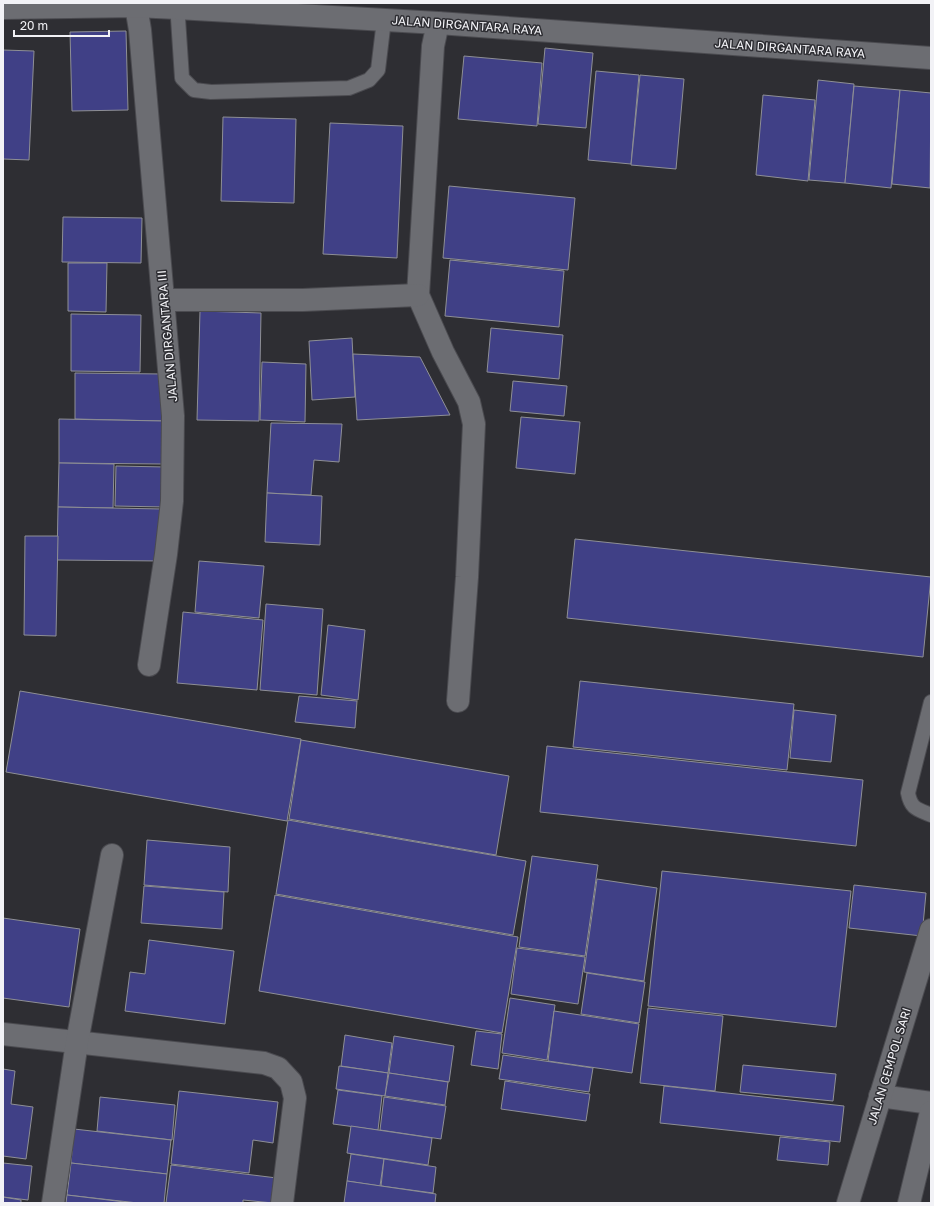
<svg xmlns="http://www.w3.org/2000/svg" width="934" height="1206" viewBox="0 0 934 1206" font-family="'Golos Text',sans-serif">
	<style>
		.building { fill: #404086; stroke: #8e8f95 }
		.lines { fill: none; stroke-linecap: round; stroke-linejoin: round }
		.service-casing { stroke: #4b4b50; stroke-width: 16 }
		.minor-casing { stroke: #4b4b50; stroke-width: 24 }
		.tertiary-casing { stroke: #4b4b50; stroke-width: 24 }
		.service { stroke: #6c6d72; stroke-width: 14 }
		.minor { stroke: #6c6d72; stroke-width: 22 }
		.tertiary { stroke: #6c6d72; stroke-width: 22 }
		.labels { text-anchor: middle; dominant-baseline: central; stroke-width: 3; stroke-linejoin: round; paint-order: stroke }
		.street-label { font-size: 12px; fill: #f2f2f6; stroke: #2e2e33 }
	</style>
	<rect width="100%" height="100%" fill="#2e2e33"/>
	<g class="building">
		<path d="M126,31L128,110L72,111L70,32Z"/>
		<path d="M545,48L593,53L586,128L538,124Z"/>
		<path d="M3,50L34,51L29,160L3,159Z"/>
		<path d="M464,56L542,63L537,126L458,119Z"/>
		<path d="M596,71L639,75L631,164L588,160Z"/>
		<path d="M640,75L684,79L676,169L631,165Z"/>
		<path d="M818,80L854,84L845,183L809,180Z"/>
		<path d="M854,86L900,90L891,188L845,183Z"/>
		<path d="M900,90L931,93L930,188L892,184Z"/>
		<path d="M763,95L815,100L808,181L756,175Z"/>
		<path d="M223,117L296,119L294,203L221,201Z"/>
		<path d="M330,123L403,126L397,258L323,254Z"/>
		<path d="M449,186L575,198L568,270L443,258Z"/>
		<path d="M63,217L142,218L141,263L62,262Z"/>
		<path d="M450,260L564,271L559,327L445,316Z"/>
		<path d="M68,263H107L106,312L68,311Z"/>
		<path d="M200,311L261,313L259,421L197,420Z"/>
		<path d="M71,314L141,315L140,372L71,371Z"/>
		<path d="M491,328L563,335L559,379L487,372Z"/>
		<path d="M352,338L355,397L312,400L309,341Z"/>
		<path d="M353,354L420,357L450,415L357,420Z"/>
		<path d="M262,362L306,364L305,422L260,420Z"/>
		<path d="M75,373L163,374L162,421L75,419Z"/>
		<path d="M513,381L567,386L564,416L510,411Z"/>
		<path d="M521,417L580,422L575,474L516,468Z"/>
		<path d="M59,419L163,421L162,464L59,463Z"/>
		<path d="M271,423L342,424L339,462L314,460L311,495L267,493Z"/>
		<path d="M59,463L114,464L113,508L58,507Z"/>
		<path d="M116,466L166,467V507L115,506Z"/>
		<path d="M267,493L322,496L320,545L265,542Z"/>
		<path d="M58,507L163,509L162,561L57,560Z"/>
		<path d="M25,536H58L56,636L24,635Z"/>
		<path d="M575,539L931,577L923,657L567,618Z"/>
		<path d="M199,561L264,566L259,618L195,612Z"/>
		<path d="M266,604L323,609L317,695L260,690Z"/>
		<path d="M183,612L263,620L257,690L177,683Z"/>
		<path d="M328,625L365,630L358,700L321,695Z"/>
		<path d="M580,681L794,704L787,770L573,747Z"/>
		<path d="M20,691L301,739L287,821L6,772Z"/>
		<path d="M299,696L357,701L355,728L295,722Z"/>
		<path d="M794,710L836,715L831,762L790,758Z"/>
		<path d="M301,740L509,776L496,855L289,819Z"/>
		<path d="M547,746L863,780L856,846L540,812Z"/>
		<path d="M288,820L526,861L513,935L276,894Z"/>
		<path d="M147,840L230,847L228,892L144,885Z"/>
		<path d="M532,856L598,865L585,956L519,947Z"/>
		<path d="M662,871L851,891L836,1027L648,1006Z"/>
		<path d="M597,879L657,888L644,981L584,972Z"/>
		<path d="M854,885L926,893L922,936L849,928Z"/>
		<path d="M144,886L224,892L222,929L141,923Z"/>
		<path d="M275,895L518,937L502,1033L259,991Z"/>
		<path d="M3,918L80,929L69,1007L3,998Z"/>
		<path d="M149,940L234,951L225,1024L125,1011L130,972L145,974Z"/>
		<path d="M517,948L585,957L578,1004L511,994Z"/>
		<path d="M587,973L645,982L639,1023L581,1014Z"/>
		<path d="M510,998L555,1005L547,1060L502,1053Z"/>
		<path d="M648,1008L723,1016L715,1091L640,1083Z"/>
		<path d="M554,1011L639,1024L632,1073L548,1061Z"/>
		<path d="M476,1031L502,1034L498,1069L471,1065Z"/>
		<path d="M345,1035L392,1043L388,1073L341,1066Z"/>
		<path d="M394,1036L454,1046L449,1082L389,1073Z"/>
		<path d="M503,1055L593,1068L589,1092L499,1079Z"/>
		<path d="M743,1065L836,1074L833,1101L740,1092Z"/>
		<path d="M339,1066L388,1073L385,1096L336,1089Z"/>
		<path d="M3,1069L15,1071L11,1104L33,1107L26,1159L3,1156Z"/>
		<path d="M389,1073L448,1082L445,1105L385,1096Z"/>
		<path d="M505,1081L590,1094L586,1121L501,1109Z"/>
		<path d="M664,1086L844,1106L840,1142L660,1123Z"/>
		<path d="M338,1090L382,1096L378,1130L333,1124Z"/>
		<path d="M179,1091L278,1102L273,1143L253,1140L249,1173L171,1164Z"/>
		<path d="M100,1097L175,1105L172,1140L97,1131Z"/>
		<path d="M384,1097L446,1106L441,1139L380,1130Z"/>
		<path d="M351,1126L432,1138L428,1165L347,1153Z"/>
		<path d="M74,1129L171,1140L167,1174L71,1163Z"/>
		<path d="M780,1137L830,1142L828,1165L777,1160Z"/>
		<path d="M351,1154L384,1159L380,1186L347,1181Z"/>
		<path d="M384,1159L436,1167L433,1193L381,1186Z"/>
		<path d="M3,1163L32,1166L28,1200L3,1197Z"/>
		<path d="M71,1163L167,1174L164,1203H138L67,1195Z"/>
		<path d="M171,1165L277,1178L273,1203L243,1200V1203H166Z"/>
		<path d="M347,1181L436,1194L435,1203H344Z"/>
		<path d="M67,1195L133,1203H66Z"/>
		<path d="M3,1197L21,1200V1203H3Z"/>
	</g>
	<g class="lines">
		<defs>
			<g id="service">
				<path d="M177,3L182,78L194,90L211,92L349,88L369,80L378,70L384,20"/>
				<path d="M931,702L908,793C911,809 917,809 931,815"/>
			</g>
			<g id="minor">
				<path d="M136,6L140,30L173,416L172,501L166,554L149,665"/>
				<path d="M3,8L136,6L177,8L438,23L931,58"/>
				<path d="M438,23L433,46L418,295L443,352L469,402L474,424L467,577L458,701"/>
				<path d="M164,300H303L418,295"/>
				<path d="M3,1034L264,1063L278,1068L291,1082L295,1098L282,1203"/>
				<path d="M880,1096L931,1103"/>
				<path d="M53,1203L77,1042L112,855"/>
				<path d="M909,1203L931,1112"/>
			</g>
			<path id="tertiary" d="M848,1203L931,930"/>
		</defs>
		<use href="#service" class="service-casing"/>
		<use href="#minor" class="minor-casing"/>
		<use href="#tertiary" class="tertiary-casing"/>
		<use href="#service" class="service"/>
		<use href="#minor" class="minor"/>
		<use href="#tertiary" class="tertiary"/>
	</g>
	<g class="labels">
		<g class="street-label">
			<text transform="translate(467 25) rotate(4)">JALAN DIRGANTARA RAYA</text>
			<text transform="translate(790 48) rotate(4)">JALAN DIRGANTARA RAYA</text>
			<text transform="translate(167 336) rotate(-95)">JALAN DIRGANTARA III</text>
			<text transform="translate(889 1066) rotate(-73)">JALAN GEMPOL SARI</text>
		</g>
	</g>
	<rect width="934" height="1206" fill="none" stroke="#f2f2f6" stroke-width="8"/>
	<path d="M14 30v6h95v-6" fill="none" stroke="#f2f2f6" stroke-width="2"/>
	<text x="20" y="30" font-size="12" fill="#f2f2f6" stroke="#2e2e33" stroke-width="3" paint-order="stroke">20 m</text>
</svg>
